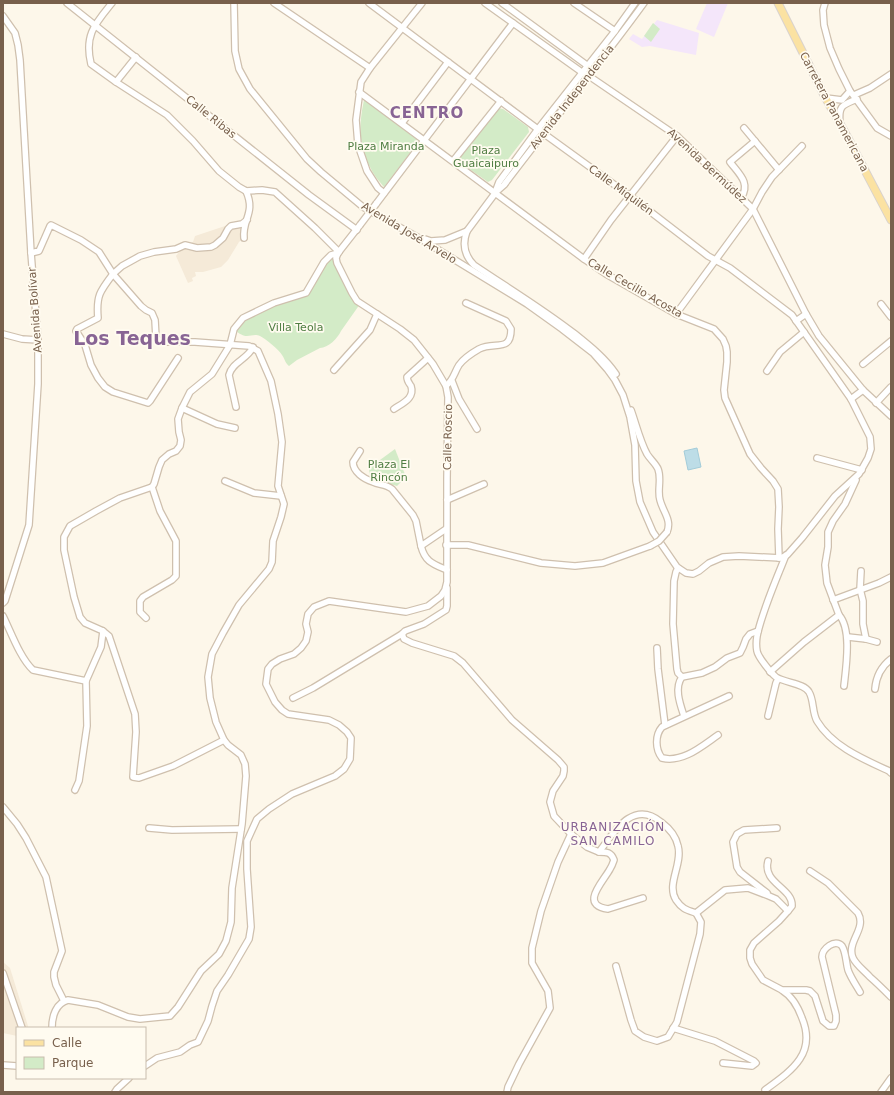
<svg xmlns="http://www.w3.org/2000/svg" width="894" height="1095" viewBox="0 0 894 1095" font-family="'DejaVu Sans',sans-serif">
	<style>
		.residential { fill: #f5ead8 }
		.education { fill: #f4e6fa }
		.green { fill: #d3ebc7 }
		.water { fill: #bddde7; stroke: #a3ccd9 }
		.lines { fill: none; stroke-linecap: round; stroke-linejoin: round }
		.minor-casing { stroke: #cfc0ae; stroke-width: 8 }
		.major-casing { stroke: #d9d2cd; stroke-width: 9 }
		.minor { stroke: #fff; stroke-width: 5.5 }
		.major { stroke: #fbe2a2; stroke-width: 7 }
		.minor-bridge-casing { stroke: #cfc0ae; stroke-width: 8; stroke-linecap: butt }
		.minor-bridge { stroke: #fff; stroke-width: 5.5 }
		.labels { text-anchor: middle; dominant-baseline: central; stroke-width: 3.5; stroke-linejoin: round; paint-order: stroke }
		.street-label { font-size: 11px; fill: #78604c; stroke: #fffbf0 }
		.park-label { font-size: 11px; fill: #507e43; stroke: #fffbf0 }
		.neighbourhood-label { font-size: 12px; letter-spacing: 1px; fill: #886494; stroke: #fffbf0 }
		.district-label { font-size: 15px; font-weight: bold; letter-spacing: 1px; fill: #886494; stroke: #fffbf0 }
		.town-label { font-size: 19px; font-weight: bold; fill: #886494; stroke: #fffbf0 }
	</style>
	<rect width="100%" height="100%" fill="#fdf7ea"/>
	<g class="residential">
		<path d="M240,221L245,226L242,239L239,242L228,260L221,267L203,272H195L196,276L192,278L193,281L188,283L176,256L183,247L193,242L195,236Z"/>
		<path d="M3,962L10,968L28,1026V1028H17V1036L3,1033Z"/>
	</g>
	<g class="education">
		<path d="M707,3H728L714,37L696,29Z"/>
		<path d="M657,20L699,33L696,55L650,46L642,47L629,39L633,34L642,39Z"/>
	</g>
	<g class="green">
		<path d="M653,23L660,29L651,42L644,36Z"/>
		<path d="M364,100L419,141L384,187C379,181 373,174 370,167C358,144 359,124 364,100Z"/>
		<path d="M498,108L503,109L528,127L529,132L492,180L488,182L461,163L460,161V156Z"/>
		<path d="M331,255L336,258L360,304L341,331C338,338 328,348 320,348L297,360L289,366C285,363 285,359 282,355C279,350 266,339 260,336C251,332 247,342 234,329L243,318L306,293Z"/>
		<path d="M395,449L406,477L397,486L370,478L369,468Z"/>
	</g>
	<path class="water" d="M697,448L701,467L688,470L684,451Z"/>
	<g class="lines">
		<defs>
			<g id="minor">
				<path d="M67,3L309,195L357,230"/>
				<path d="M112,3C95,24 84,35 91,64L116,82L167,115L193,141L219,171L239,187L246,191L262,190L275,192L315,228L339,252"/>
				<path d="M234,3L235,51L239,69L250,89L307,159L321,172L363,207L419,238L527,304L562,329L593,353L607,369L615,380L623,395L630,417L635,445L636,481L640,502L653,532L677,567L686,573L693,574L699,571L709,563L723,557L739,556L781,558L787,555L802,538L835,496L859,474L868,458L871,449L870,437L851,399L792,315L730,268L708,256L630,196L543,133L369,3"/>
				<path d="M274,3L370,68"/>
				<path d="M485,3L583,73L589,76L677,136L753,209L806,314L819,336L863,390L891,416"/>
				<path d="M502,3L588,66"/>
				<path d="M574,3L615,31"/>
				<path d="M825,3L823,10L824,25L830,48L839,69L850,91L877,128L891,136"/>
				<path d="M3,16L15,33L18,45L20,60L31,253L38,340V384L29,525L5,601L3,603"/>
				<path d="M116,82L136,57"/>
				<path d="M359,92L584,259L606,274L676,314L714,329L723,339L726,346L727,352V362L724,390L725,398L750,454L761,468L773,481L778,489L779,507L778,529L779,558"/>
				<path d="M824,95L826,98L842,100L850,91"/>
				<path d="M854,95L870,88L891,74"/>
				<path d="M402,123L448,62"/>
				<path d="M840,123C838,105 843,105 857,99"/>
				<path d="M744,128L779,170"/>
				<path d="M453,161L501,101"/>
				<path d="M496,190L499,182L538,129L615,31L635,3"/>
				<path d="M384,193L378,188L367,171L358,145L356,120L361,82L370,68L422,3"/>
				<path d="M741,198C751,183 739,174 730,162L755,141"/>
				<path d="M376,204L513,23"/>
				<path d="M467,231C462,244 464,255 474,265C508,288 543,309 575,334C590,346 605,358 616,374"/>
				<path d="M244,238C242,219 256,213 246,191"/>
				<path d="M425,239L431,241L445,240L467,231L496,192L504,185C550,124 599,65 644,3"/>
				<path d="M31,253L39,251L50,226L51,225L81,240L99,252L113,274L122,266L140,256L154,252L176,249L185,245L197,248L211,247L215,245L223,238L228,229L231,226L242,224L247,220"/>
				<path d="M584,259L611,220L677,136"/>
				<path d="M881,304L891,317"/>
				<path d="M676,314L753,209L762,192L772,177L802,146"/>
				<path d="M796,321L806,314"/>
				<path d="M3,334L22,339L38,340"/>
				<path d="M863,364L891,341"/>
				<path d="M334,370L370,330L377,314"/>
				<path d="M767,371L780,352L804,332"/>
				<path d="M452,381L459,399L477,429"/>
				<path d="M446,386C454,379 454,373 459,365C464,358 472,353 479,349C495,341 511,353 511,329L506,321L466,303"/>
				<path d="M851,399L863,390"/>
				<path d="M876,403L891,387"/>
				<path d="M236,407L229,375C232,362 248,359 253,347"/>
				<path d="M182,408L217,424L235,428"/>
				<path d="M394,409C403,403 415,398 411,386C409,383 407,381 407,377L428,358"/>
				<path d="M631,410C636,424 640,441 647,454C650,459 656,464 658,469C662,479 657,490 660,500C663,512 672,520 667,532"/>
				<path d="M360,451L353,462C353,472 364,479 373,482C379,485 386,484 392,489L413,515L416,521L421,546L446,529"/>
				<path d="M817,458L862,470"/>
				<path d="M225,481L254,493L281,496"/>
				<path d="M447,500L484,484"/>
				<path d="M446,545H468L541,563L575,566L603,563L650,546"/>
				<path d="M421,546C425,562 433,564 447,570"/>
				<path d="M786,555C777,577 768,598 761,621C758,631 755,640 757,651C758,657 771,673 776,677C785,683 804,683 809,692C814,700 812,712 817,721C832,746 863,759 889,771L891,773"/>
				<path d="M678,568L676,572L674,581L673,624L677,669L678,673L682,677"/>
				<path d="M861,571L860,589L863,601V624L866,639"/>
				<path d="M447,588V606L446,610L424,624L405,631L402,634L404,639L412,643L454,656L463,663L512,720L558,760L564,767V771L563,776L553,791L550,802L554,816L571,834L587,847L599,852C614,832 633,799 661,822C669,828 676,836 678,846C683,864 666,884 676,900C682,909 687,910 696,913L725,890L748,888L769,896L776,899L788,911L779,921L754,943L750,950V958L752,964L763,980L782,990H806L810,991L815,996L823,1021L829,1026H834L836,1021V1015L822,957C822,949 835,938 842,946C846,952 846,963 848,970C851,978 856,985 860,992"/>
				<path d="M833,600L879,583L891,577"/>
				<path d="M3,616C11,632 20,658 33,670L86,681L101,647L103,631L85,623L80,617L74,597L64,550V537L70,526L96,511L120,498L152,487L154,484L159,467L162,460L169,454L176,451L180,446L181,440L179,432L178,419L182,408L190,392L212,374L230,345L234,329L243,318L274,303L306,293L324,262L331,255L338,253"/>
				<path d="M146,618L140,612V601L143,597L172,580L176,576V541L160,511L152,487"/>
				<path d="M103,631L109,636L135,714L136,732L133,777L139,778L173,766L224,740"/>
				<path d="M848,637L866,639L877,642"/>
				<path d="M657,648L658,669L665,725"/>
				<path d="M770,672L804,642L839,615"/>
				<path d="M844,686C846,667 852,629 839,615L827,583L825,565L828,547V532L833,521L845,504L856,480"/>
				<path d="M875,689C876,677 882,666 891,659"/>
				<path d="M293,698L313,688L402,634"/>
				<path d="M684,716C680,704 674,688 682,677L702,673L715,667L727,658L740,653L743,647L746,639L750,634L758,631"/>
				<path d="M768,716L776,683L778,679"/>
				<path d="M718,735C702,746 683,763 662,758C655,749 655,735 662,727L729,696"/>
				<path d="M75,790L79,781L87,726L86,681"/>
				<path d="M3,807L17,824L26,838L46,877L62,951L54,972V977L56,985L64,1001"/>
				<path d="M149,828L172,830L241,829"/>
				<path d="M599,852C607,852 611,852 614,860C613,863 612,866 610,869C603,882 579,905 608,909L643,898"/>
				<path d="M768,861C762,883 793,888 792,906L788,911"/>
				<path d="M810,871L828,883L858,913C867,929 846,942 853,958C857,966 865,971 870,977C877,983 884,990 891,997"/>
				<path d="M767,893L740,872L737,867L733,842L737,834L744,830L777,828"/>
				<path d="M616,966L631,1020L635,1031L644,1037L657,1041L668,1037L677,1022L700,934L701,922L696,913"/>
				<path d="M3,973L22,1028"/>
				<path d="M52,1028C52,1016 56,1003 68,1000L98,1005L128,1017L140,1019L170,1016L178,1007L201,971L219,954L226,941L231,922L232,888L242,824L246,776L245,764L241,755L228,745L224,740L216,722L210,698L208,677L212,654L223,633L239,605L269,569L272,562L273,541L281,517L284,504L278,486L282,442L278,414L271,381L258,351L249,346L195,342H161L156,338L155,320L152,313L146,310L141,306L113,274C100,291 96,296 98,318L77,329L76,331L85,345L91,365L98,378L105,387L113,392L148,403L150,401L178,358"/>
				<path d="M673,1028L715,1041L754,1061L756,1063L752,1066L723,1063"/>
				<path d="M3,1065L17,1066"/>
				<path d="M145,1066L157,1058L180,1052L190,1045L198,1042L208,1021L212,1006L217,991L228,975L249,939L251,927L247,869V841L257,819L269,809L292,794L335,776L344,769L350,759L351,738L347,732L339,725L329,720L288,714L282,710L275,702L266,684L268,669L272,664L280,659L294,654L301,648L306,641L308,632L306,624L308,614L314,607L329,601L406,612L428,606L441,596L445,590L447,582V479L448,397L446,386L433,364L414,340L400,329L357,301L352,293L337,263L336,258L338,253L360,225"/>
				<path d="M765,1090C791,1071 817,1054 802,1018C798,1007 793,997 783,991"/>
				<path d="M115,1092L117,1089L129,1078"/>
				<path d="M507,1092L508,1087L519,1064L550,1008L548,991L532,963V948L541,911L558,862L571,834"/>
				<path d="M881,1092L891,1078"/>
			</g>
			<path id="major" d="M778,3L824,95L849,140L891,220"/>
		</defs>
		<use href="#minor" class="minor-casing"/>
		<use href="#major" class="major-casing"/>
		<use href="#minor" class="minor"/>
		<use href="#major" class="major"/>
		<defs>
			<g id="minor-bridge">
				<path d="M360,225L376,204"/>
				<path d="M650,546L659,541L667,532"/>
			</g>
		</defs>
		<use href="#minor-bridge" class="minor-bridge-casing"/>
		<use href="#minor-bridge" class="minor-bridge"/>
	</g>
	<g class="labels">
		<g class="street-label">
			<text transform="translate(572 97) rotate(-52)">Avenida Independencia</text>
			<text transform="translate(834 112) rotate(62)">Carretera Panamericana</text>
			<text transform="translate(211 117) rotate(39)">Calle Ribas</text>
			<text transform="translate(707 166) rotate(43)">Avenida Bermúdez</text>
			<text transform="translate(621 190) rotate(36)">Calle Miquilén</text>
			<text transform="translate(409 233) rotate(31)">Avenida José Arvelo</text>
			<text transform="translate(635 288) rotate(30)">Calle Cecilio Acosta</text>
			<text transform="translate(35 310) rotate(-94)">Avenida Bolívar</text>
			<text transform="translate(448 437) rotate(-89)">Calle Roscio</text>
		</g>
		<g class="park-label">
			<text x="386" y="146">Plaza Miranda</text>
			<text x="486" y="150">Plaza<tspan x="486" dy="13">Guaicaipuro</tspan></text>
			<text x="296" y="327">Villa Teola</text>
			<text x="389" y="464">Plaza El<tspan x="389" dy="13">Rincón</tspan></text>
		</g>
		<g class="neighbourhood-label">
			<text x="613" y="827">URBANIZACIÓN<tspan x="613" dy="14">SAN CAMILO</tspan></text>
		</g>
		<g class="district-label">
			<text x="427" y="113">CENTRO</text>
		</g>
		<g class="town-label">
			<text x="132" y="338">Los Teques</text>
		</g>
	</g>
	<rect width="894" height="1095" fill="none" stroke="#78604c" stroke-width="8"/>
	<rect x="16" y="1027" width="130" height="52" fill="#fffbf0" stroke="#c9bdae"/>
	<rect x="24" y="1040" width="20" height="6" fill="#fbe2a2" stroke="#c9bdae"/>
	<text x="52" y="1047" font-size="12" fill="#78604c">Calle</text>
	<rect x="24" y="1057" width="20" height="12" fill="#d3ebc7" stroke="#c9bdae"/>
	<text x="52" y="1067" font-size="12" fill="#78604c">Parque</text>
</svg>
